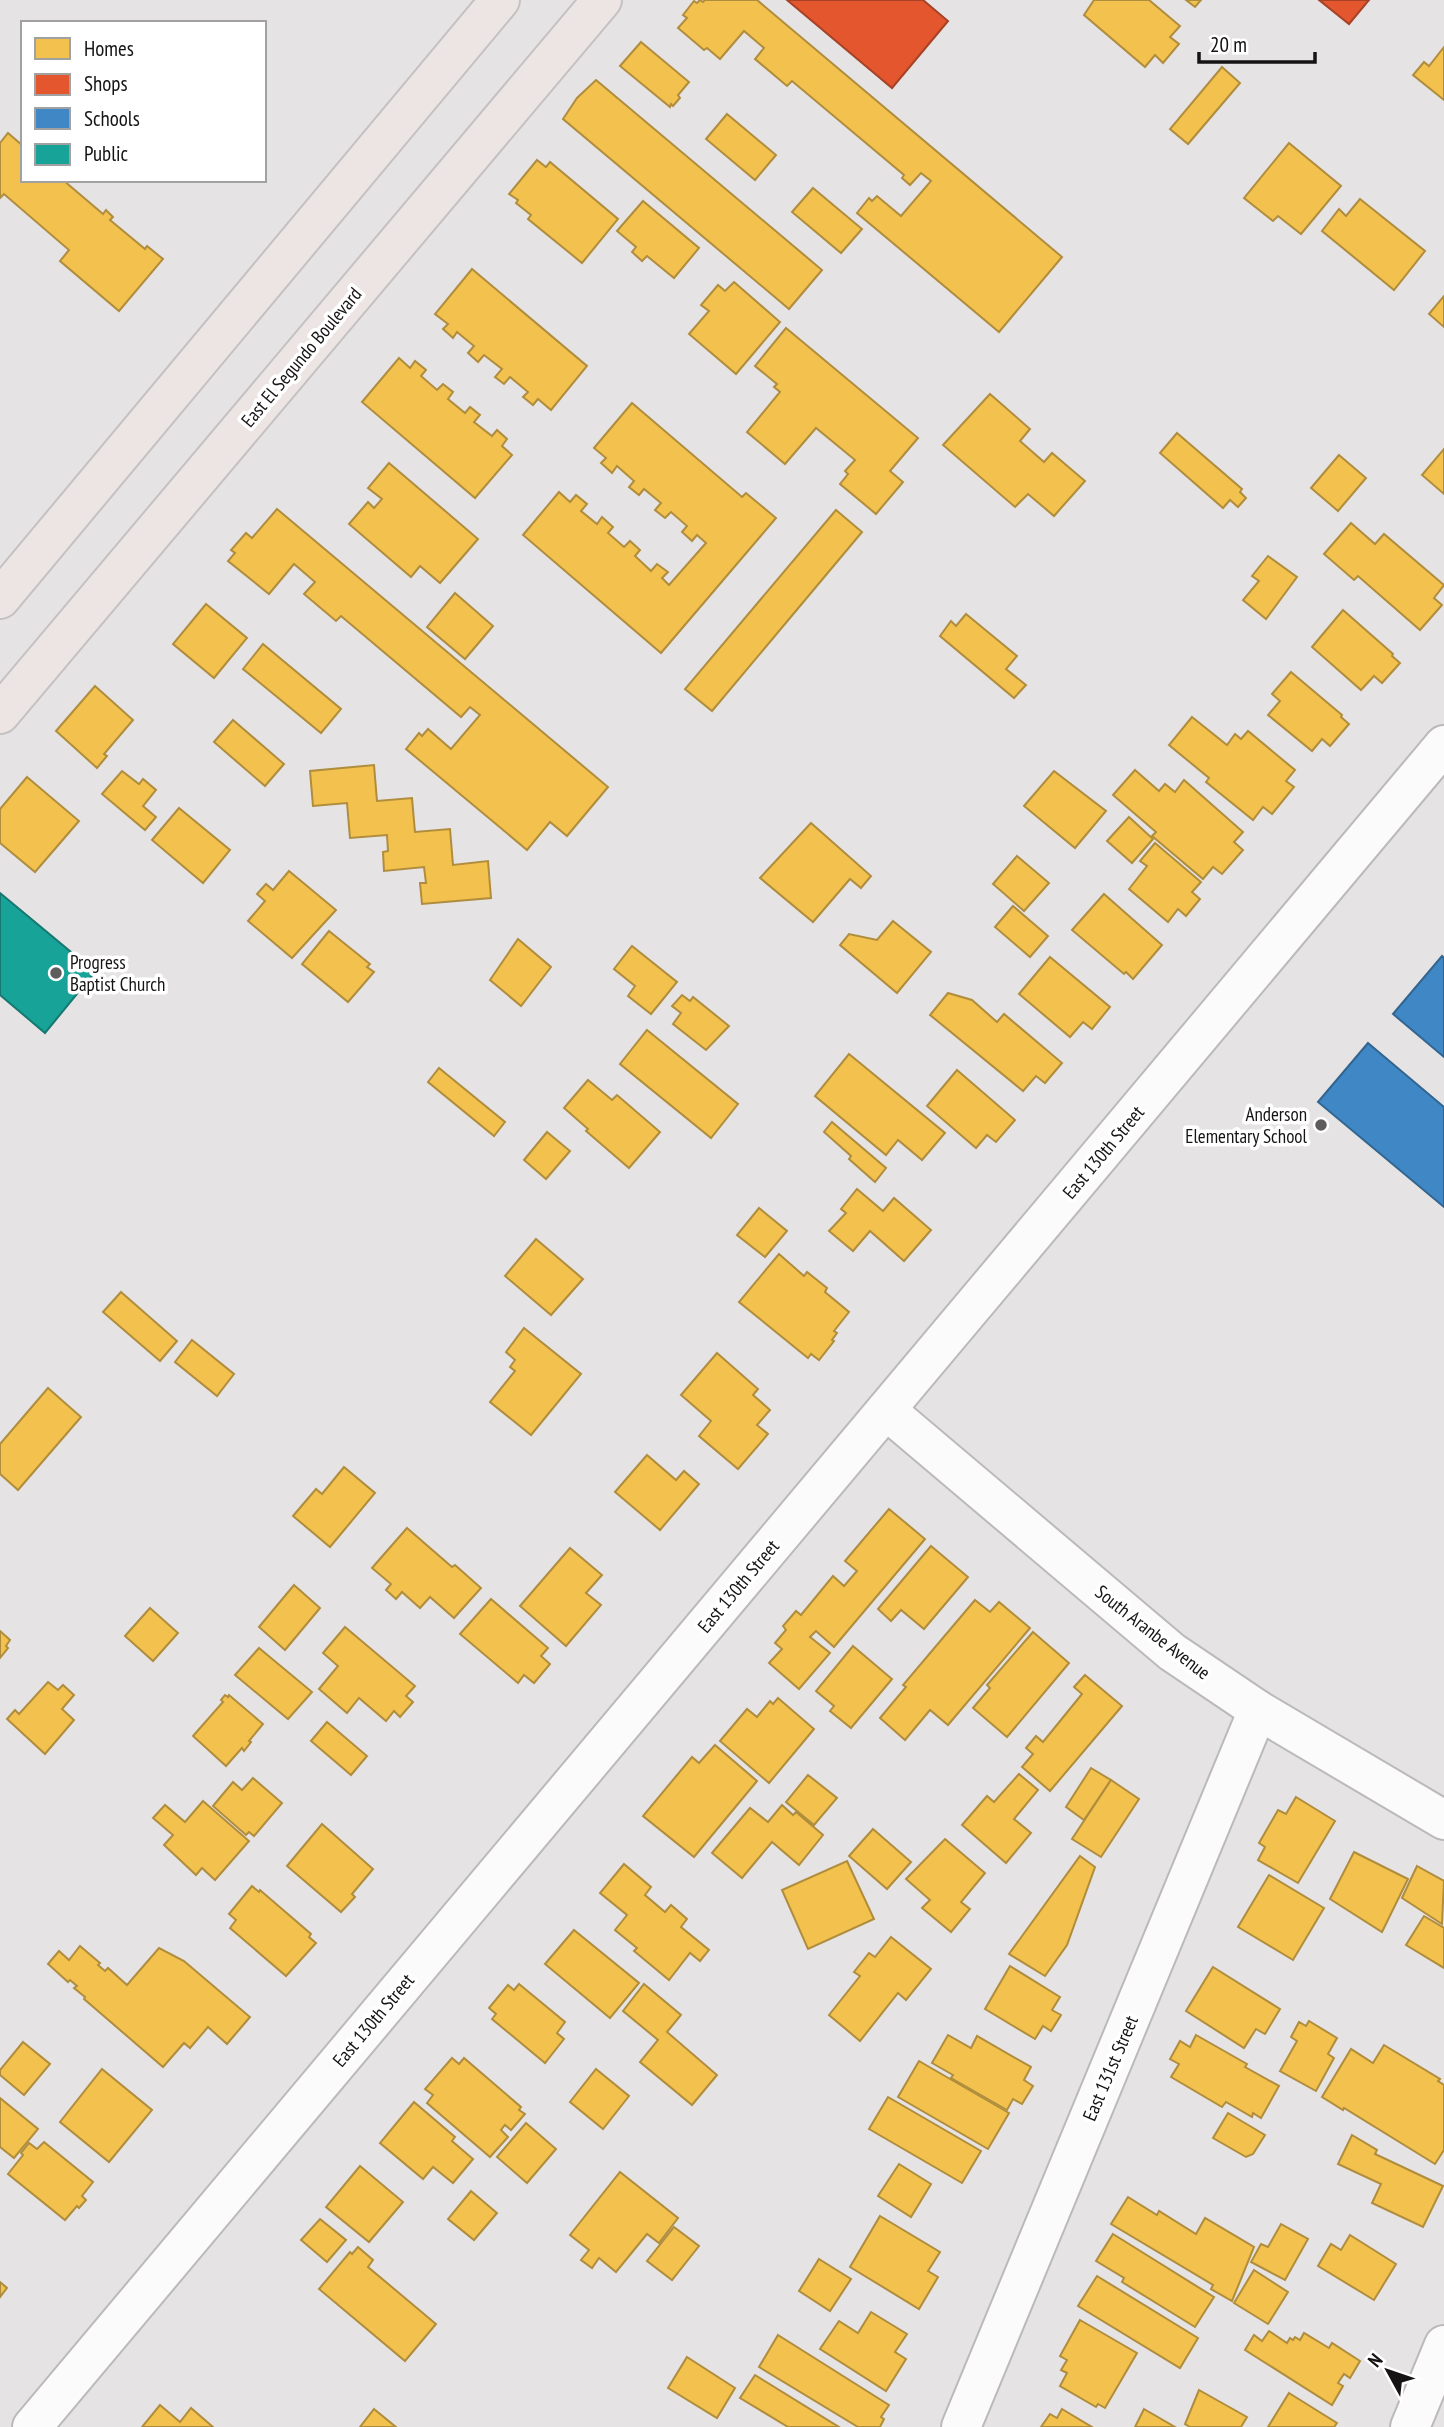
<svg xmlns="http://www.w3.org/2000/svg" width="1444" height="2427" viewBox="0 0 1444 2427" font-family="'PT Sans Narrow',sans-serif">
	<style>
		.homes { fill: #f2c14e; stroke: #b08d3d; stroke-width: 2 }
		.shops { fill: #e4572e; stroke: #a64326; stroke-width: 2 }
		.schools { fill: #3f88c5; stroke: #326590; stroke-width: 2 }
		.public { fill: #17a398; stroke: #167870; stroke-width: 2 }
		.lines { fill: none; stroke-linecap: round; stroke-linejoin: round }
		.minor-casing { stroke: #bbb9b9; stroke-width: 42 }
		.major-casing { stroke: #c3c1c2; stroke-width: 42 }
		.minor { stroke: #fbfbfb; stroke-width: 38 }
		.major { stroke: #ece5e4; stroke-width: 38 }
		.poi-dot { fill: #5e5c5d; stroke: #fff; stroke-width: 2.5 }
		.labels { text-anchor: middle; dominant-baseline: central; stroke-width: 7; stroke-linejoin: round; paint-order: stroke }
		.street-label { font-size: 19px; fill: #151314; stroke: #fff }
		.poi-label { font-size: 19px; fill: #151314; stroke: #fff; text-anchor: start }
	</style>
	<rect width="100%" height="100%" fill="#e6e3e4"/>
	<g class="homes">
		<path d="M700,0L703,2L705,0H757L1062,257L999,332L857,213L869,198L872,201L877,196L901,216L931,181L921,173L910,185L902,178L904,175L792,81L787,86L755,59L764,48L744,31L720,59L707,48L704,50L678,28L687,18L683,15L694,1L697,3Z"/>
		<path d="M1094,0H1149L1180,26L1170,37L1179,44L1163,63L1155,55L1145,67L1084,15Z"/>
		<path d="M1186,0H1201L1195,7Z"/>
		<path d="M641,42L689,82L678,95L680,98L673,106L671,104L670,107L620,66Z"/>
		<path d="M1444,47V100L1413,75L1424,62L1429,66Z"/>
		<path d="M1222,67L1240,83L1188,144L1170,129Z"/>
		<path d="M596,80L822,270L789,309L563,119L577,98Z"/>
		<path d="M727,114L776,155L755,180L706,139Z"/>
		<path d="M8,133L23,146V180H63L103,214L106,210L113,217L110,220L145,249L147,246L163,259L119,311L60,261L69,250L4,194L0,198V143Z"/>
		<path d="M1289,143L1341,186L1301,234L1278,216L1273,221L1244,198Z"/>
		<path d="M537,160L546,167L550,162L618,219L582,263L528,219L531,215L516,203L518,200L509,194Z"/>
		<path d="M813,188L862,229L841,253L792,212Z"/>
		<path d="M1360,199L1425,251L1394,290L1322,231L1339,209L1346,216Z"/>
		<path d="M643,201L699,248L674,278L647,256L642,261L632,252L636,247L617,231Z"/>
		<path d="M472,269L587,366L551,410L538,399L533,405L523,397L528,392L510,377L504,384L495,377L502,369L484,355L478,362L468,353L474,346L457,332L453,338L443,329L448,324L435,314Z"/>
		<path d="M734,282L780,322L736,374L689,334L709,311L701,305L718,285L725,291Z"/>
		<path d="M1444,296V327L1429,314Z"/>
		<path d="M786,328L918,438L890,471L903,482L876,514L840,484L848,474L845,471L855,460L816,428L785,464L747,432L780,392L774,387L777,384L755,366Z"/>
		<path d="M399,358L410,368L415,361L426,370L421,376L437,390L443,384L453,392L448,399L465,413L470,407L480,415L474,422L492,436L497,430L507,439L502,446L512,455L475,498L362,402Z"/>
		<path d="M990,394L1030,429L1020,441L1044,462L1052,453L1085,481L1054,516L1028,494L1015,507L943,445Z"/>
		<path d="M632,403L742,497L746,493L776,518L661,653L523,535L559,492L570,502L576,495L587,504L581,511L597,524L602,517L613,527L608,533L624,547L630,541L640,550L635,556L651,571L657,564L668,572L662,578L669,585L706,543L697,535L692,541L682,532L687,526L671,512L665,518L655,510L661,503L644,489L639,495L629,487L634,481L617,466L612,473L601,463L606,458L594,448Z"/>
		<path d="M1177,433L1242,489L1240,492L1246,498L1238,507L1230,500L1223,508L1160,453Z"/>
		<path d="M1444,449V494L1422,475Z"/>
		<path d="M1339,455L1366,478L1338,511L1311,488Z"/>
		<path d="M389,463L478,539L440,583L420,566L411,577L349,524L368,502L374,508L382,499L368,488Z"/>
		<path d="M277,509L608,787L567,836L550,822L527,850L406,749L419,733L422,736L428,729L451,749L480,715L470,707L461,717L341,616L336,621L304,594L315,582L294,564L269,594L228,561L235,553L231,550L246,533L252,538Z"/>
		<path d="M836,510L862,532L712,711L685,689Z"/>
		<path d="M1351,523L1375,544L1384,534L1444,585L1434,598L1442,605L1420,630L1358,576L1354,580L1324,554Z"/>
		<path d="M1268,556L1297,577L1266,619L1243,600L1259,581L1252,576Z"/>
		<path d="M455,593L493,626L465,659L427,627Z"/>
		<path d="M206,604L247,638L214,678L173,644Z"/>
		<path d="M1343,610L1393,654L1392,656L1400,663L1382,683L1374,676L1361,690L1312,647Z"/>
		<path d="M966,614L1017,656L1006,669L1026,685L1014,698L940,636L951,621L956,626Z"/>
		<path d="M263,644L341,709L321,733L243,669Z"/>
		<path d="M1291,672L1342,715L1341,717L1349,724L1330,746L1322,739L1312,751L1268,715L1280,701L1272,694Z"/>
		<path d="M95,686L133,720L104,754L107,756L97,768L56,731Z"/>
		<path d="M1192,717L1227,745L1235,734L1241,739L1248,731L1295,770L1286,781L1294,787L1272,814L1263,807L1253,820L1206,782L1209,778L1169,745Z"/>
		<path d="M233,720L284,764L265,786L214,742Z"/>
		<path d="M374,765L377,801L412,798L415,832L450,829L453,865L488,861L491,898L422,904L420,883H426L424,867L384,871L383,852L388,851L387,835L350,838L347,803L313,806L310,771Z"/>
		<path d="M1135,770L1159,791L1165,784L1175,792L1184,780L1243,832L1234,842L1243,850L1222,874L1213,867L1203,879L1152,836L1156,832L1113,795Z"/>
		<path d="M122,771L139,784L143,779L156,790L143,806L156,817L145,830L102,794Z"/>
		<path d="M1054,771L1106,811L1075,848L1024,806Z"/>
		<path d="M27,777L79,821L35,872L0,843V809Z"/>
		<path d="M179,808L230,850L203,883L152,840Z"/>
		<path d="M1129,817L1153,839L1132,863L1107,841Z"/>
		<path d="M811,823L871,876L861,888L850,879L813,922L760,878Z"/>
		<path d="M1155,843L1201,882L1192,892L1200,899L1186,916L1178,909L1168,922L1129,889L1147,866L1140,861Z"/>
		<path d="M1017,856L1049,883L1024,911L993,884Z"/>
		<path d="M289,871L336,910L292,958L248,921L265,901L257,894L266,884L273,890Z"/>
		<path d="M1104,894L1162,945L1133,979L1126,972L1124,974L1072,930Z"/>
		<path d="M1013,906L1048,936L1030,957L995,927Z"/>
		<path d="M893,921L931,952L897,993L840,945L849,934L877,940Z"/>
		<path d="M329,931L370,964L367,967L374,972L348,1002L302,964Z"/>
		<path d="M518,939L551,967L521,1006L490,980Z"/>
		<path d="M632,946L677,982L651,1014L628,996L635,986L614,969Z"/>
		<path d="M1050,957L1110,1007L1092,1029L1083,1022L1070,1037L1019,994Z"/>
		<path d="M948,993L972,1000L997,1022L1004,1014L1062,1063L1045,1083L1036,1076L1023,1091L930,1015Z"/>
		<path d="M682,995L690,1001L693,997L729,1026L706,1050L673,1024L681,1013L672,1006Z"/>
		<path d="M647,1030L738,1104L711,1138L620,1064Z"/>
		<path d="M849,1054L945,1133L922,1160L898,1140L886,1155L815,1096Z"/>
		<path d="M439,1068L505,1122L494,1136L428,1082Z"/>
		<path d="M957,1070L1015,1120L996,1142L987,1135L976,1148L927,1106Z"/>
		<path d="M588,1080L612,1100L617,1095L660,1132L629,1168L586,1131L588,1129L564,1108Z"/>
		<path d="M832,1122L886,1168L875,1182L849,1159L851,1156L824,1132Z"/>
		<path d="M547,1132L570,1151L546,1179L524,1160Z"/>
		<path d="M857,1189L883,1211L894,1198L931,1230L904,1261L870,1231L853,1251L829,1231L846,1213L841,1209Z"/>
		<path d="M759,1208L787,1231L765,1257L737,1235Z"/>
		<path d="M536,1239L583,1279L551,1315L505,1276Z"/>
		<path d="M779,1254L804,1276L807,1272L827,1288L825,1292L849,1312L834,1331L837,1333L832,1340L834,1341L819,1360L811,1354L808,1358L739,1302Z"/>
		<path d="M121,1292L177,1341L160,1361L103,1312Z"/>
		<path d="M524,1328L581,1374L531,1435L490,1402L515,1371L510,1367L515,1360L506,1352Z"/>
		<path d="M192,1340L234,1374L217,1396L175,1362Z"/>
		<path d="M717,1353L758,1389L753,1395L770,1410L757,1425L768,1434L738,1469L699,1436L711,1421L681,1395Z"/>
		<path d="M48,1388L81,1417L18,1490L0,1474V1444Z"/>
		<path d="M647,1455L676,1480L684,1471L699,1484L660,1530L615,1492Z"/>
		<path d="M344,1467L375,1493L330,1547L293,1516L316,1489L322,1494Z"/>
		<path d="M889,1509L925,1539L834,1647L816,1631L810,1637L830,1653L799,1689L769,1663L782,1649L775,1643L786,1630L783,1626L796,1611L801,1615L833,1576L844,1586L857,1571L845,1561Z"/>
		<path d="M407,1528L452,1567L455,1565L481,1588L454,1618L430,1597L420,1608L402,1592L396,1599L386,1590L391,1584L372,1568Z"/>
		<path d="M931,1546L968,1577L924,1629L901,1610L891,1621L878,1609Z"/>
		<path d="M570,1548L602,1575L586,1593L601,1605L566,1646L520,1606Z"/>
		<path d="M294,1585L320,1608L285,1650L259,1627Z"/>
		<path d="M491,1599L548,1648L541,1656L550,1664L534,1683L524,1675L518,1683L460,1634Z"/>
		<path d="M975,1600L990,1612L999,1602L1030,1628L948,1725L930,1710L905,1740L880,1718L906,1687L903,1685Z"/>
		<path d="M150,1608L178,1633L153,1661L125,1636Z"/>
		<path d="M345,1627L415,1686L406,1696L413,1702L400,1717L394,1711L386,1721L359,1698L347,1713L319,1689L338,1666L323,1653Z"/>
		<path d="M0,1631L10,1640L6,1646L8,1648L0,1658Z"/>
		<path d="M1033,1632L1069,1663L1007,1737L973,1708L990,1688L987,1685Z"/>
		<path d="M853,1646L892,1679L851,1728L830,1711L834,1706L816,1691Z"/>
		<path d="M259,1648L312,1692L288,1719L235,1675Z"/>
		<path d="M1085,1675L1122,1706L1050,1791L1022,1767L1033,1754L1026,1748L1036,1736L1043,1742L1082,1694L1074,1687Z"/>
		<path d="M48,1682L58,1690L63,1685L74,1695L62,1709L74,1720L45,1754L7,1719L15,1710L19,1714Z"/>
		<path d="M225,1695L228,1697L229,1695L263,1724L249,1741L251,1742L244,1751L242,1748L226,1766L193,1736L223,1702L221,1700Z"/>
		<path d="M778,1698L814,1729L769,1783L720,1741L747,1709L757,1717L770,1701L773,1704Z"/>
		<path d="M327,1722L367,1756L351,1775L311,1741Z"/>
		<path d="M715,1745L757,1781L694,1857L643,1816L692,1757L699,1763Z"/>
		<path d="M1091,1768L1111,1780L1084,1820L1066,1807Z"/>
		<path d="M1019,1774L1038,1790L1014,1819L1031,1833L1006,1863L962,1825L987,1796L994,1802Z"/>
		<path d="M808,1775L837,1798L814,1825L786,1802Z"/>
		<path d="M253,1778L282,1803L254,1836L249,1832L246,1835L213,1806L233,1782L242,1790Z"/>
		<path d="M1111,1780L1139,1799L1101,1857L1072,1839Z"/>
		<path d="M1296,1797L1335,1821L1298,1883L1258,1860L1265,1847L1259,1843L1278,1810L1286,1814Z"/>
		<path d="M203,1801L249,1841L215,1880L202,1868L196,1875L164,1845L173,1835L153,1818L165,1805L185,1822Z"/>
		<path d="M782,1805L793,1815L796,1812L823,1835L799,1865L772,1842L742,1878L712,1853L750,1808L768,1822Z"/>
		<path d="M322,1824L373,1869L352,1894L355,1897L341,1912L287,1866Z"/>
		<path d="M873,1829L911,1862L887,1889L849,1856Z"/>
		<path d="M945,1839L985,1873L961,1902L970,1909L951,1932L922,1908L930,1900L906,1879Z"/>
		<path d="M1354,1852L1408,1879L1382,1932L1330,1899Z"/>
		<path d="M1080,1856L1095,1867L1067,1945L1045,1976L1009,1954Z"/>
		<path d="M847,1861L874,1919L808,1949L782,1890Z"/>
		<path d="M624,1864L651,1887L645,1895L665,1912L671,1905L687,1919L681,1927L709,1950L700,1961L690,1953L669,1980L634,1951L637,1948L615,1930L627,1915L600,1893Z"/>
		<path d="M1417,1866L1444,1881L1442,1924L1402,1898Z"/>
		<path d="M1269,1875L1324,1908L1293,1960L1238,1927Z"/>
		<path d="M252,1886L259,1892L260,1890L311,1934L309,1937L316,1943L286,1976L230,1928L236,1920L229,1914Z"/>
		<path d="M1424,1916L1444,1928V1968L1406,1945Z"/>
		<path d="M574,1930L639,1983L610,2018L545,1964Z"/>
		<path d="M891,1937L931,1969L906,2000L898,1993L860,2041L829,2015L860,1976L854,1972L869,1953L875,1957Z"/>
		<path d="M80,1946L100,1963L98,1965L105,1971L108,1968L127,1985L159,1948L184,1961L250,2017L227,2044L208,2027L190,2048L184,2043L163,2067L84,1999L85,1997L74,1988L77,1986L70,1980L68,1982L48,1964L59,1951L69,1960Z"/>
		<path d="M1010,1966L1060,1997L1052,2010L1061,2015L1051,2031L1043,2026L1035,2039L985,2009Z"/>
		<path d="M1213,1967L1280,2009L1265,2034L1256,2029L1244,2048L1186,2011Z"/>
		<path d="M519,1984L565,2022L557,2033L564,2039L545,2063L492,2019L496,2014L489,2008L508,1985L514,1990Z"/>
		<path d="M644,1984L681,2015L667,2032L717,2075L692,2105L640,2062L658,2040L623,2011Z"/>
		<path d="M1309,2021L1337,2038L1328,2054L1334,2058L1316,2091L1280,2071L1297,2041L1291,2037L1299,2022L1306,2026Z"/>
		<path d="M948,2035L971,2048L977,2036L1031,2067L1024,2080L1033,2086L1022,2104L1013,2099L1007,2110L951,2078L953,2075L932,2063Z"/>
		<path d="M1196,2035L1247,2064L1245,2067L1279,2086L1261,2118L1253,2113L1252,2117L1226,2102L1222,2107L1171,2077L1179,2064L1170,2059L1180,2041L1190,2047Z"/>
		<path d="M23,2042L50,2064L24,2095L0,2075V2070Z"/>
		<path d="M1384,2045L1440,2079L1438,2081L1444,2085V2150L1435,2164L1344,2108L1343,2110L1322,2097L1351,2049L1373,2063Z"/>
		<path d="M452,2058L459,2064L464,2058L521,2107L519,2110L525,2114L511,2130L505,2125L501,2130L508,2137L490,2157L427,2103L433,2095L425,2089Z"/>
		<path d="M919,2061L1009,2113L988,2149L898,2097Z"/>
		<path d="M102,2069L152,2110L109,2162L60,2122Z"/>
		<path d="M596,2069L629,2096L603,2129L570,2102Z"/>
		<path d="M888,2097L981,2151L962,2183L869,2129Z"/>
		<path d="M0,2098L38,2129L14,2158L0,2147Z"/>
		<path d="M414,2102L455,2137L452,2141L473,2159L453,2183L433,2167L423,2179L380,2143Z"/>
		<path d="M1228,2113L1265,2135L1253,2154L1246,2157L1213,2138Z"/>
		<path d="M526,2123L556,2149L527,2183L497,2157Z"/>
		<path d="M1352,2135L1377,2150L1375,2154L1443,2186L1423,2227L1372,2203L1381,2184L1338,2164Z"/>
		<path d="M44,2142L93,2182L82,2196L86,2200L79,2208L77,2206L65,2220L8,2174L23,2155L21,2153L29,2143L37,2149Z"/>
		<path d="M899,2164L931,2184L911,2217L878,2196Z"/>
		<path d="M360,2166L403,2202L369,2242L326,2207Z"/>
		<path d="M620,2172L678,2218L659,2243L647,2234L616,2272L599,2258L592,2268L581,2260L589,2250L570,2235Z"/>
		<path d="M471,2191L497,2213L474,2240L448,2219Z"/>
		<path d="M1128,2197L1157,2215L1159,2211L1196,2234L1205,2218L1254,2247L1232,2301L1211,2289L1213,2285L1111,2224Z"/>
		<path d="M880,2216L940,2252L928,2271L938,2277L919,2309L850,2267Z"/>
		<path d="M320,2219L346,2240L327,2262L301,2240Z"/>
		<path d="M1281,2224L1308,2239L1285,2280L1251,2262L1261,2244L1268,2247Z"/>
		<path d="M674,2227L699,2246L672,2280L647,2261Z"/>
		<path d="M1113,2234L1214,2297L1195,2327L1122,2282L1124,2278L1096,2261Z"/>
		<path d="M1350,2235L1396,2264L1374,2300L1318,2266L1331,2244L1341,2250Z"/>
		<path d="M358,2247L373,2260L368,2267L436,2324L405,2361L319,2289L350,2252L352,2254Z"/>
		<path d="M819,2259L851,2279L830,2311L799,2291Z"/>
		<path d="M1254,2270L1288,2292L1268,2324L1234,2303Z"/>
		<path d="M1097,2276L1198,2338L1180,2368L1078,2306Z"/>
		<path d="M0,2282L7,2288L0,2297Z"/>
		<path d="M871,2312L907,2334L895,2352L906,2359L886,2391L820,2349L839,2321L858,2333Z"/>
		<path d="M1080,2320L1137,2353L1105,2408L1098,2404L1096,2407L1060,2386L1067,2373L1061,2370L1067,2360L1060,2356Z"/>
		<path d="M1269,2331L1287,2343L1290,2338L1293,2340L1295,2337L1300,2340L1304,2333L1329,2348L1332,2343L1360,2361L1350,2378L1344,2374L1338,2383L1343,2386L1332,2405L1245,2350L1254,2335L1262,2341Z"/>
		<path d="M778,2335L889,2405L881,2417L884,2419L880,2427H858L759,2367Z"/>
		<path d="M687,2357L735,2388L717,2418L668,2388Z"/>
		<path d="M755,2375L839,2427H788L740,2398Z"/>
		<path d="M1199,2390L1247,2417L1241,2427H1190L1185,2424Z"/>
		<path d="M1289,2393L1337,2423L1334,2427H1268Z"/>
		<path d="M160,2405L180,2422L191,2408L213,2427H142Z"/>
		<path d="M374,2409L396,2427H360Z"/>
		<path d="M1062,2409L1092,2427H1041L1050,2414L1057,2418Z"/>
		<path d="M1144,2409L1175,2427H1135Z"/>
	</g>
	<g class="shops">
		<path d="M787,0H923L948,21L892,88Z"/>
		<path d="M1319,0H1369L1349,24Z"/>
	</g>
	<g class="schools">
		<path d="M1442,956L1444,958V1057L1393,1014Z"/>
		<path d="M1368,1043L1444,1107V1207L1318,1102Z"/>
	</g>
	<path class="public" d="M0,893L95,972L45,1033L0,995Z"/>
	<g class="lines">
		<defs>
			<g id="minor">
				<path d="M886,1410L1172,1652L1258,1710L1444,1820"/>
				<path d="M32,2427L1444,745"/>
				<path d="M961,2427L1258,1710"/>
				<path d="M1410,2427L1444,2345"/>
			</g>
			<g id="major">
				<path d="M0,599L500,0"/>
				<path d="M0,714L602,0"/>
			</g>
		</defs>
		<use href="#minor" class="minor-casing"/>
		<use href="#major" class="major-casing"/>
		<use href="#minor" class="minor"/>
		<use href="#major" class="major"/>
	</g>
	<g class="poi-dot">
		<circle cx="56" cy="973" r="7"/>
		<circle cx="1321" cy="1125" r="7"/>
	</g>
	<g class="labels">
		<g class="street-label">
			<text transform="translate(301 357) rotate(-50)">East El Segundo Boulevard</text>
			<text transform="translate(1103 1152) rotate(-50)">East 130th Street</text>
			<text transform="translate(738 1586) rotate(-50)">East 130th Street</text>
			<text transform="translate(1153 1632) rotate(38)">South Aranbe Avenue</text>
			<text transform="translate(373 2020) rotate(-50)">East 130th Street</text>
			<text transform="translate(1110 2068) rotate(-67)">East 131st Street</text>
		</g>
		<g class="poi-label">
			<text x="70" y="962">Progress<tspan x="70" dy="22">Baptist Church</tspan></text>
			<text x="1307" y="1114" text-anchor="end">Anderson<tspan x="1307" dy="22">Elementary School</tspan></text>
		</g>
	</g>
	<rect x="21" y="21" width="245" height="161" fill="#ffffff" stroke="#a1a1a1" stroke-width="2"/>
	<rect x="35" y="38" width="35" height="21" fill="#f2c14e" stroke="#a1a1a1" stroke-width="2"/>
	<text x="84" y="56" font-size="21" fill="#151314">Homes</text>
	<rect x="35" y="74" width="35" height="21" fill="#e4572e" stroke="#a1a1a1" stroke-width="2"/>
	<text x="84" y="91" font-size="21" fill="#151314">Shops</text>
	<rect x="35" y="108" width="35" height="21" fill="#3f88c5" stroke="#a1a1a1" stroke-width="2"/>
	<text x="84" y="126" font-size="21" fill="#151314">Schools</text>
	<rect x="35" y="144" width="35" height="21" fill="#17a398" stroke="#a1a1a1" stroke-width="2"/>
	<text x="84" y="161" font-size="21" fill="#151314">Public</text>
	<g transform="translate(1388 2371) rotate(310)" stroke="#ffffff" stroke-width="5" paint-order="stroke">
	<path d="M0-5L12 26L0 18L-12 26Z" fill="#151314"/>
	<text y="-10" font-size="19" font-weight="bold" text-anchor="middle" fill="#151314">N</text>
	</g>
	<path d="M1199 52v10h116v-10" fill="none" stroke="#151314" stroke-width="3.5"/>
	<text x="1210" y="52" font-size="21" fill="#151314" stroke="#ffffff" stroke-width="5" paint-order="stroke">20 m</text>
</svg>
